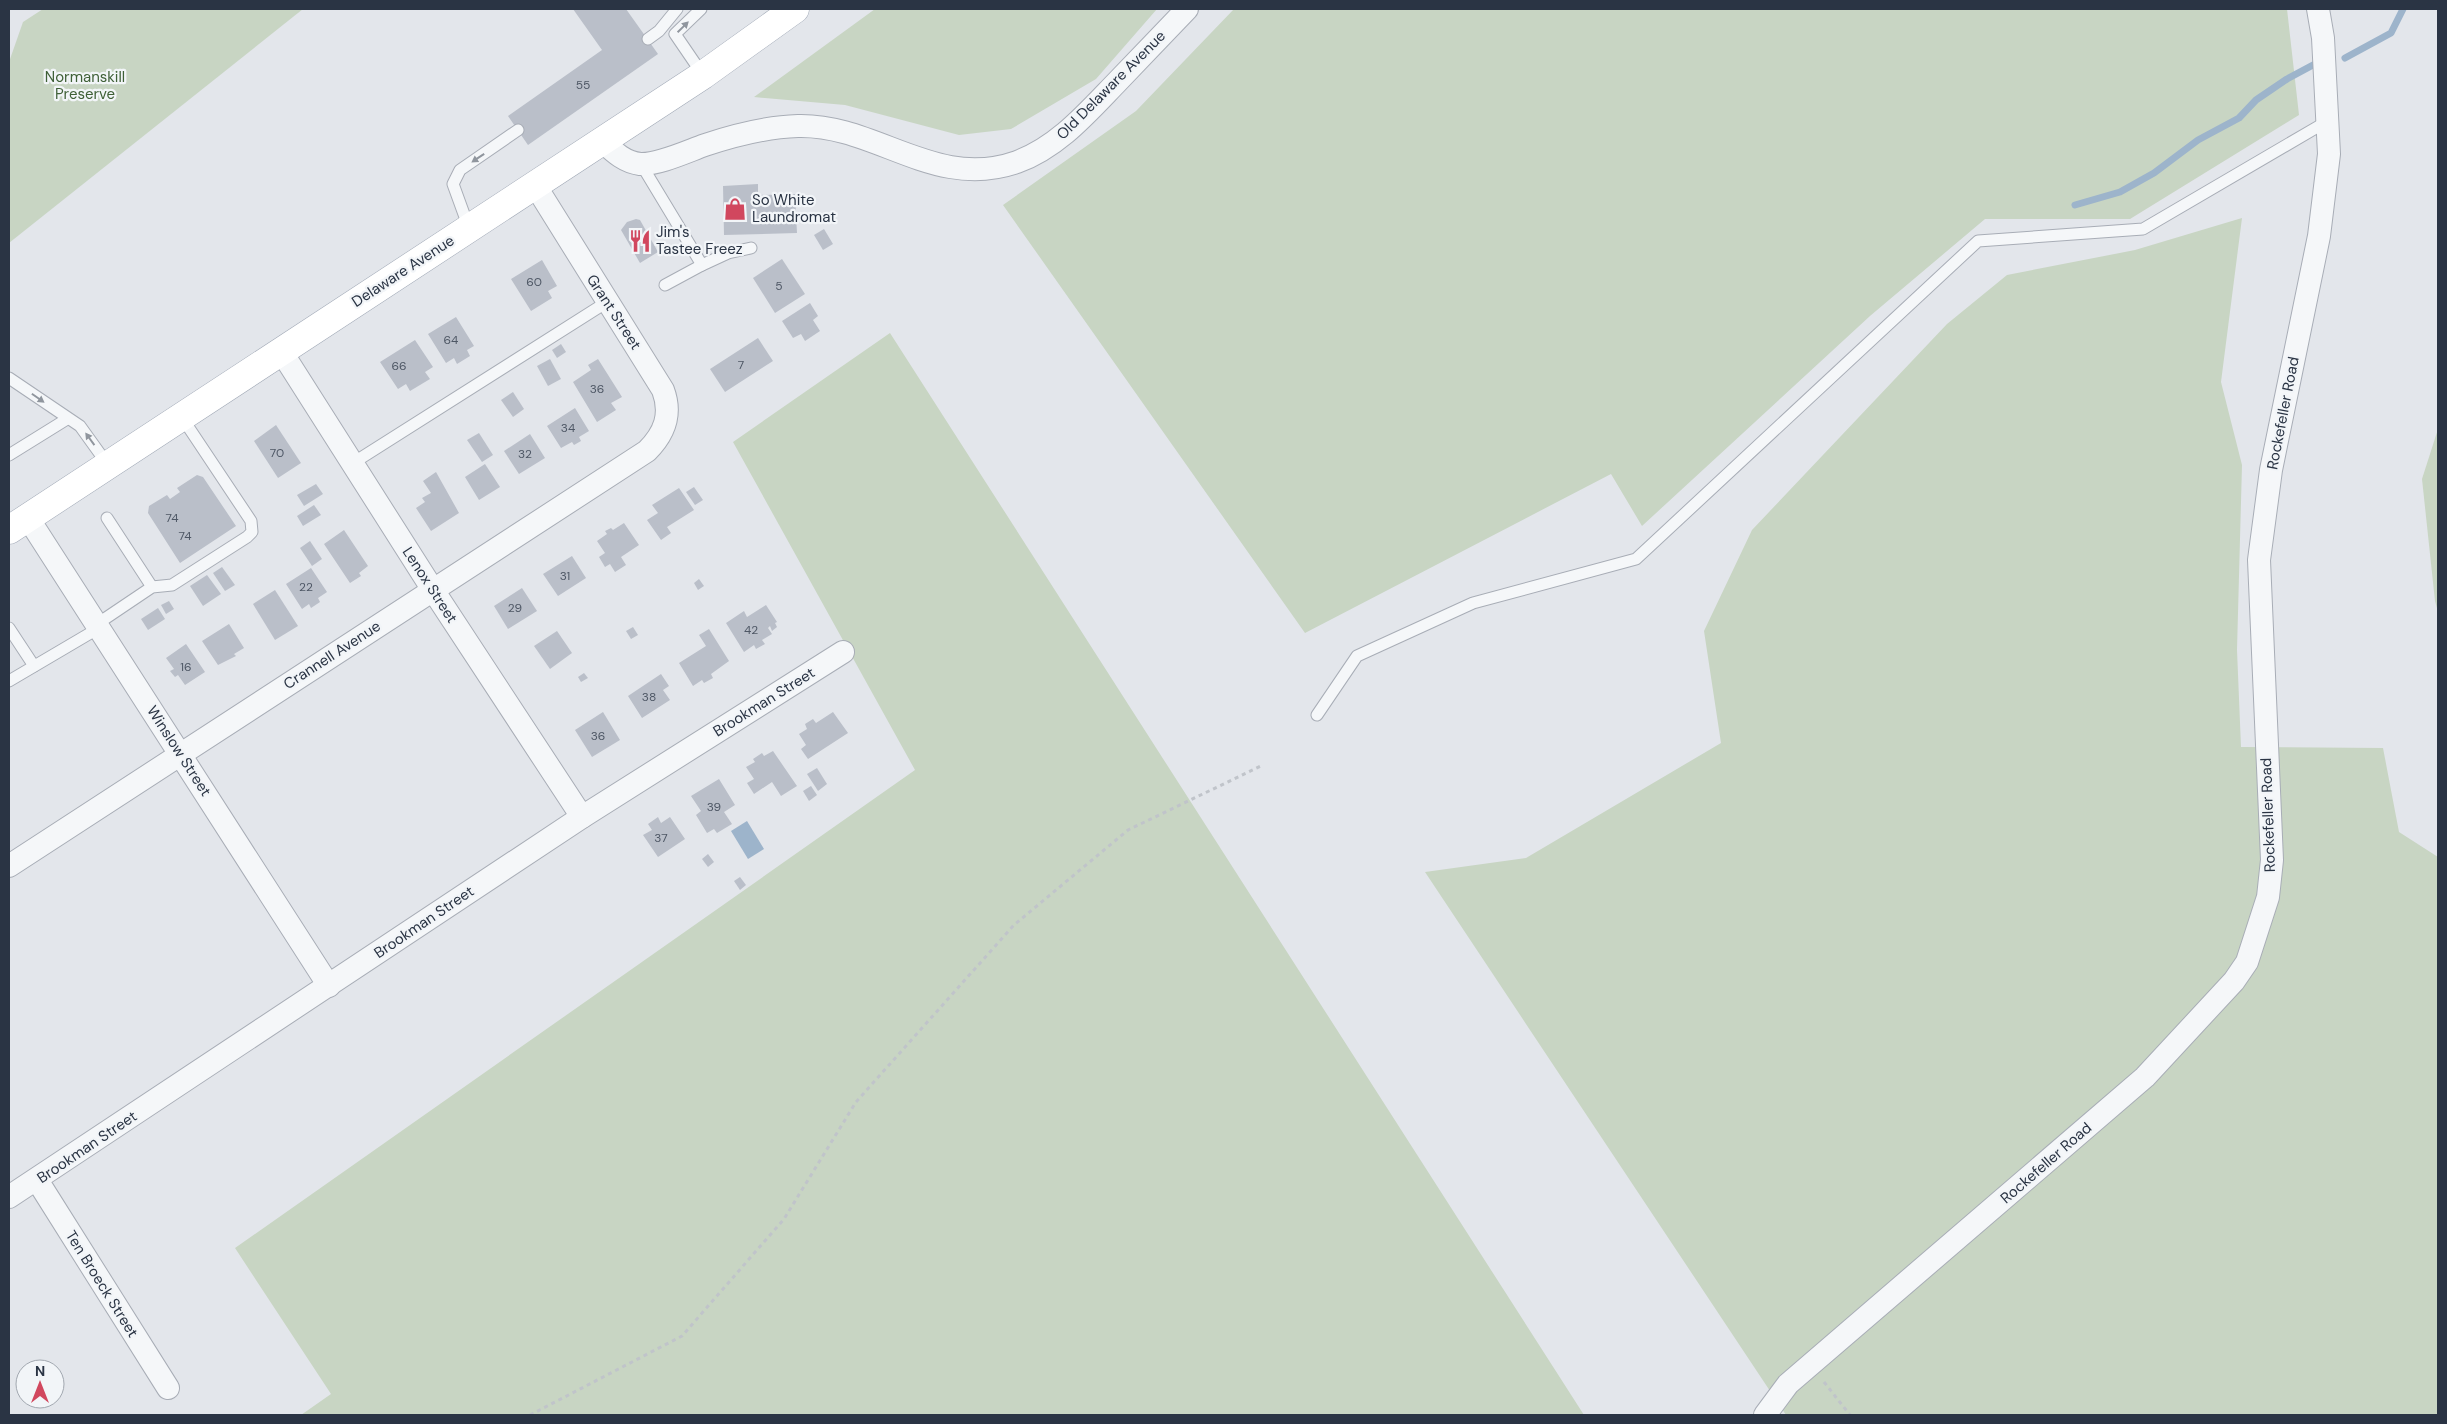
<svg xmlns="http://www.w3.org/2000/svg" width="2447" height="1424" viewBox="0 0 2447 1424" font-family="'DM Sans',sans-serif">
	<style>
		.green { fill: #c8d5c3 }
		.water { fill: #9db4cb }
		.lines { fill: none; stroke-linecap: round; stroke-linejoin: round }
		.stream { stroke: #9db4cb; stroke-width: 7 }
		.building { fill: #babfc9 }
		.lane-casing { stroke: #a8adb6; stroke-width: 13 }
		.street-casing { stroke: #a8adb6; stroke-width: 24 }
		.primary-casing { stroke: #a2aab7; stroke-width: 29 }
		.path { stroke: #c0c4ca; stroke-width: 3; stroke-dasharray: 4 4; stroke-linecap: butt }
		.lane { stroke: #f5f7f9; stroke-width: 11 }
		.street { stroke: #f5f7f9; stroke-width: 22 }
		.primary { stroke: #fff; stroke-width: 28 }
		.oneway { fill: #90969e }
		.labels { text-anchor: middle; dominant-baseline: central; stroke-width: 4.5; stroke-linejoin: round; paint-order: stroke }
		.number-label { font-size: 12px; fill: #4e5765 }
		.park-label { font-size: 15px; fill: #3f6037; stroke: #f2f5f8 }
		.street-label { font-size: 15px; fill: #2a3444; stroke: #f2f5f8 }
		.poi-label { font-size: 15px; fill: #2a3444; stroke: #f2f5f8; text-anchor: start }
	</style>
	<rect width="100%" height="100%" fill="#e3e6eb"/>
	<g class="green">
		<path d="M43,9H303L9,243V62L23,22Z"/>
		<path d="M875,9H1157L1096,79L1011,129L959,135L845,105L754,97Z"/>
		<path d="M1234,9H2287L2299,115L2130,219H1985L1870,316L1642,526L1611,474L1305,633L1003,205L1136,111Z"/>
		<path d="M2242,218L2221,382L2242,465L2237,650L2241,747L2383,748L2399,832L2438,857V1415H1786L1425,872L1526,858L1721,743L1704,631L1752,530L1947,324L2007,275L2135,250Z"/>
		<path d="M890,333L1584,1415H301L331,1394L235,1248L915,770L733,442Z"/>
		<path d="M2438,429V612L2435,601L2422,479Z"/>
	</g>
	<path class="water" d="M747,821L764,849L748,859L731,831Z"/>
	<g class="lines">
		<g class="stream">
			<path d="M2345,58L2391,33L2403,9"/>
			<path d="M2075,205L2120,192L2154,173L2198,140L2239,118L2256,100L2287,79L2313,65"/>
		</g>
	</g>
	<g class="building">
		<path d="M573,9H626L658,54L528,145L508,116L602,50Z"/>
		<path d="M758,184V195L795,194L797,233L724,235L723,186Z"/>
		<path d="M636,219L640,220L658,252L640,263L621,230L627,222Z"/>
		<path d="M824,229L833,244L823,250L814,235Z"/>
		<path d="M782,259L805,294L775,313L753,278Z"/>
		<path d="M542,260L557,286L548,291L552,298L531,311L511,279Z"/>
		<path d="M810,303L818,316L813,320L820,331L805,341L801,334L793,338L782,321Z"/>
		<path d="M456,317L474,346L467,350L470,356L457,364L454,358L446,363L428,334Z"/>
		<path d="M758,338L773,361L725,392L710,369Z"/>
		<path d="M415,340L433,367L425,372L430,379L410,391L406,384L398,389L380,362Z"/>
		<path d="M561,344L566,352L557,358L552,350Z"/>
		<path d="M550,359L561,379L548,386L537,366Z"/>
		<path d="M598,359L622,397L611,403L616,410L597,422L573,382L591,370L588,365Z"/>
		<path d="M513,392L524,409L513,417L501,400Z"/>
		<path d="M575,408L589,431L579,437L581,441L574,445L572,442L561,448L547,426Z"/>
		<path d="M276,425L301,463L278,478L254,441Z"/>
		<path d="M479,433L493,455L482,462L467,440Z"/>
		<path d="M530,434L545,458L519,474L504,451Z"/>
		<path d="M485,464L500,487L479,500L465,477Z"/>
		<path d="M436,472L459,513L431,531L416,508L425,502L422,498L431,493L423,481Z"/>
		<path d="M197,475L203,477L236,526L180,563L148,513L149,506L167,495L170,499L180,492L177,488Z"/>
		<path d="M316,484L323,494L304,506L297,495Z"/>
		<path d="M694,487L703,500L695,505L686,492Z"/>
		<path d="M679,488L694,510L667,527L671,533L661,540L647,520L658,513L652,505Z"/>
		<path d="M314,505L321,515L303,526L297,516Z"/>
		<path d="M624,523L639,545L621,557L626,565L615,572L610,564L605,567L599,557L605,553L597,541L607,534L605,531L611,528L613,530Z"/>
		<path d="M344,530L368,566L359,573L361,576L350,583L324,544Z"/>
		<path d="M310,541L322,559L312,566L300,548Z"/>
		<path d="M572,556L586,578L558,596L543,574Z"/>
		<path d="M222,567L235,585L225,591L213,573Z"/>
		<path d="M311,568L327,592L318,598L320,602L311,608L309,604L302,609L286,584Z"/>
		<path d="M207,575L221,594L203,606L190,586Z"/>
		<path d="M699,579L704,586L698,590L694,583Z"/>
		<path d="M522,588L537,611L508,629L494,606Z"/>
		<path d="M275,590L298,626L275,640L253,604Z"/>
		<path d="M169,601L174,609L166,614L161,605Z"/>
		<path d="M766,605L777,622L775,623L777,627L772,631L770,626L768,628L772,634L762,640L765,644L756,649L754,645L744,652L726,623L744,611L747,617Z"/>
		<path d="M158,608L165,619L148,630L141,619Z"/>
		<path d="M229,624L244,648L234,654L236,656L218,665L202,641Z"/>
		<path d="M633,627L638,635L631,639L626,631Z"/>
		<path d="M709,629L729,661L711,674L713,678L704,683L702,680L693,686L679,663L706,646L699,635Z"/>
		<path d="M557,631L572,653L550,669L534,646Z"/>
		<path d="M186,644L205,672L185,685L178,675L175,677L170,671L174,669L166,658Z"/>
		<path d="M584,673L588,678L581,682L578,677Z"/>
		<path d="M661,674L669,686L663,690L670,700L642,718L628,696Z"/>
		<path d="M603,712L620,740L592,757L575,730Z"/>
		<path d="M833,712L848,733L808,759L801,749L806,745L799,734L807,729L805,724L813,719L816,723Z"/>
		<path d="M773,751L797,786L781,796L772,782L754,794L747,783L754,779L746,767L755,762L753,759L762,753L764,756Z"/>
		<path d="M817,768L827,784L818,791L807,774Z"/>
		<path d="M719,779L735,805L724,812L732,824L717,833L714,829L707,833L696,815L701,811L691,796Z"/>
		<path d="M811,786L817,795L809,801L803,791Z"/>
		<path d="M658,817L661,823L670,817L685,839L658,857L643,835L652,830L648,824Z"/>
		<path d="M708,854L714,862L708,867L702,859Z"/>
		<path d="M740,877L746,885L740,890L734,881Z"/>
	</g>
	<g class="lines">
		<defs>
			<g id="lane">
				<path d="M701,9L675,34L703,75"/>
				<path d="M648,39L659,31L677,9"/>
				<path d="M641,164L702,265L728,253L751,248"/>
				<path d="M469,228L453,184L460,170L518,130"/>
				<path d="M665,285L702,265"/>
				<path d="M9,378L80,426L108,465"/>
				<path d="M9,455L67,419"/>
				<path d="M353,463L607,302"/>
				<path d="M107,518L152,587"/>
				<path d="M97,624L152,587L172,585L247,537L252,532L251,521L181,416"/>
				<path d="M9,628L34,666"/>
				<path d="M9,681L99,628"/>
				<path d="M1317,715L1357,656L1473,603L1636,559L1978,241L2143,229L2326,122"/>
			</g>
			<g id="street">
				<path d="M602,141C614,152 624,162 640,164C658,165 688,151 705,145C735,135 766,127 798,126C876,124 935,191 1017,162C1058,147 1087,113 1117,82C1140,58 1164,33 1187,9"/>
				<path d="M281,351L433,590L582,817"/>
				<path d="M28,518L329,986"/>
				<path d="M9,866L647,451C665,433 672,414 663,390L535,185"/>
				<path d="M37,1180L168,1388"/>
				<path d="M9,1197L582,817L843,652"/>
				<path d="M1765,1415L1788,1384L2145,1077L2234,981L2247,962L2268,897L2272,860L2259,560L2271,470L2319,236L2329,154L2323,38L2318,9"/>
			</g>
			<path id="primary" d="M9,530L703,75L795,9"/>
		</defs>
		<use href="#lane" class="lane-casing"/>
		<use href="#street" class="street-casing"/>
		<use href="#primary" class="primary-casing"/>
		<g class="path">
			<path d="M1824,1382L1850,1415"/>
			<path d="M530,1415L682,1336L784,1219L856,1102L1014,925L1128,830L1263,765"/>
		</g>
		<use href="#lane" class="lane"/>
		<use href="#street" class="street"/>
		<use href="#primary" class="primary"/>
	</g>
	<defs><path id="oneway-solid" d="M-6-.8H1V-3.2L6.5 0L1 3.2V.8H-6Z" transform="scale(1.25)"/></defs>
	<g class="oneway">
		<use href="#oneway-solid" transform="translate(683 27) rotate(-44)"/>
		<use href="#oneway-solid" transform="translate(478 158) rotate(146)"/>
		<use href="#oneway-solid" transform="translate(38 398) rotate(35)"/>
		<use href="#oneway-solid" transform="translate(90 439) rotate(-126)"/>
	</g>
	<defs>
		<symbol id="shop-bare" viewBox="-9 -9 18 18"><path d="M-5-2.5h2.3a2.7 3.5 0 0 1 5.4 0H5L5.5 6h-11ZM-1.5-2.5h3a1.5 2.3 0 0 0-3 0Z" fill="#d1475e" stroke="#f2f5f8" stroke-width="2.5" paint-order="stroke"/></symbol>
		<symbol id="restaurant-bare" viewBox="-9 -9 18 18"><path d="M-5-6h1v4h1v-4h1v4h1v-4h1v5L-1.5 .5V6h-2V.5L-5-1ZM5-6V6H3V1.5H1.5Q1.5-4 5-6Z" fill="#d1475e" stroke="#f2f5f8" stroke-width="2.5" paint-order="stroke"/></symbol>
	</defs>
	<g fill-rule="evenodd">
		<use href="#shop-bare" x="719" y="193" width="32" height="32"/>
		<use href="#restaurant-bare" x="624" y="225" width="32" height="32"/>
	</g>
	<g class="labels">
		<g class="number-label">
			<text x="583" y="85">55</text>
			<text x="534" y="282">60</text>
			<text x="779" y="286">5</text>
			<text x="451" y="340">64</text>
			<text x="741" y="365">7</text>
			<text x="399" y="366">66</text>
			<text x="597" y="389">36</text>
			<text x="568" y="428">34</text>
			<text x="277" y="453">70</text>
			<text x="525" y="454">32</text>
			<text x="172" y="518">74</text>
			<text x="185" y="536">74</text>
			<text x="565" y="576">31</text>
			<text x="306" y="587">22</text>
			<text x="515" y="608">29</text>
			<text x="751" y="630">42</text>
			<text x="186" y="667">16</text>
			<text x="649" y="697">38</text>
			<text x="598" y="736">36</text>
			<text x="714" y="807">39</text>
			<text x="661" y="838">37</text>
		</g>
		<g class="park-label">
			<text x="85" y="77">Normanskill<tspan x="85" dy="17">Preserve</tspan></text>
		</g>
		<g class="street-label">
			<text transform="translate(1111 85) rotate(-45)">Old Delaware Avenue</text>
			<text transform="translate(403 271) rotate(-33)">Delaware Avenue</text>
			<text transform="translate(614 312) rotate(57)">Grant Street</text>
			<text transform="translate(2283 413) rotate(-79)">Rockefeller Road</text>
			<text transform="translate(430 585) rotate(57)">Lenox Street</text>
			<text transform="translate(332 655) rotate(-33)">Crannell Avenue</text>
			<text transform="translate(764 702) rotate(-32)">Brookman Street</text>
			<text transform="translate(179 751) rotate(57)">Winslow Street</text>
			<text transform="translate(2268 815) rotate(-92)">Rockefeller Road</text>
			<text transform="translate(424 922) rotate(-34)">Brookman Street</text>
			<text transform="translate(87 1147) rotate(-34)">Brookman Street</text>
			<text transform="translate(2046 1163) rotate(-41)">Rockefeller Road</text>
			<text transform="translate(102 1284) rotate(58)">Ten Broeck Street</text>
		</g>
		<g class="poi-label">
			<text x="752" y="200">So White<tspan x="752" dy="17">Laundromat</tspan></text>
			<text x="656" y="232">Jim's<tspan x="656" dy="17">Tastee Freez</tspan></text>
		</g>
	</g>
	<rect width="2447" height="1424" fill="none" stroke="#2a3444" stroke-width="20"/>
	<g transform="translate(40 1384)"><circle r="24" fill="#f2f5f8" stroke="#a2a8b0"/>
	<path d="M0-4L9 19L0 12L-9 19Z" fill="#d1475e"/>
	<text y="-8" font-size="14" font-weight="bold" text-anchor="middle" fill="#2a3444">N</text>
	</g>
</svg>
